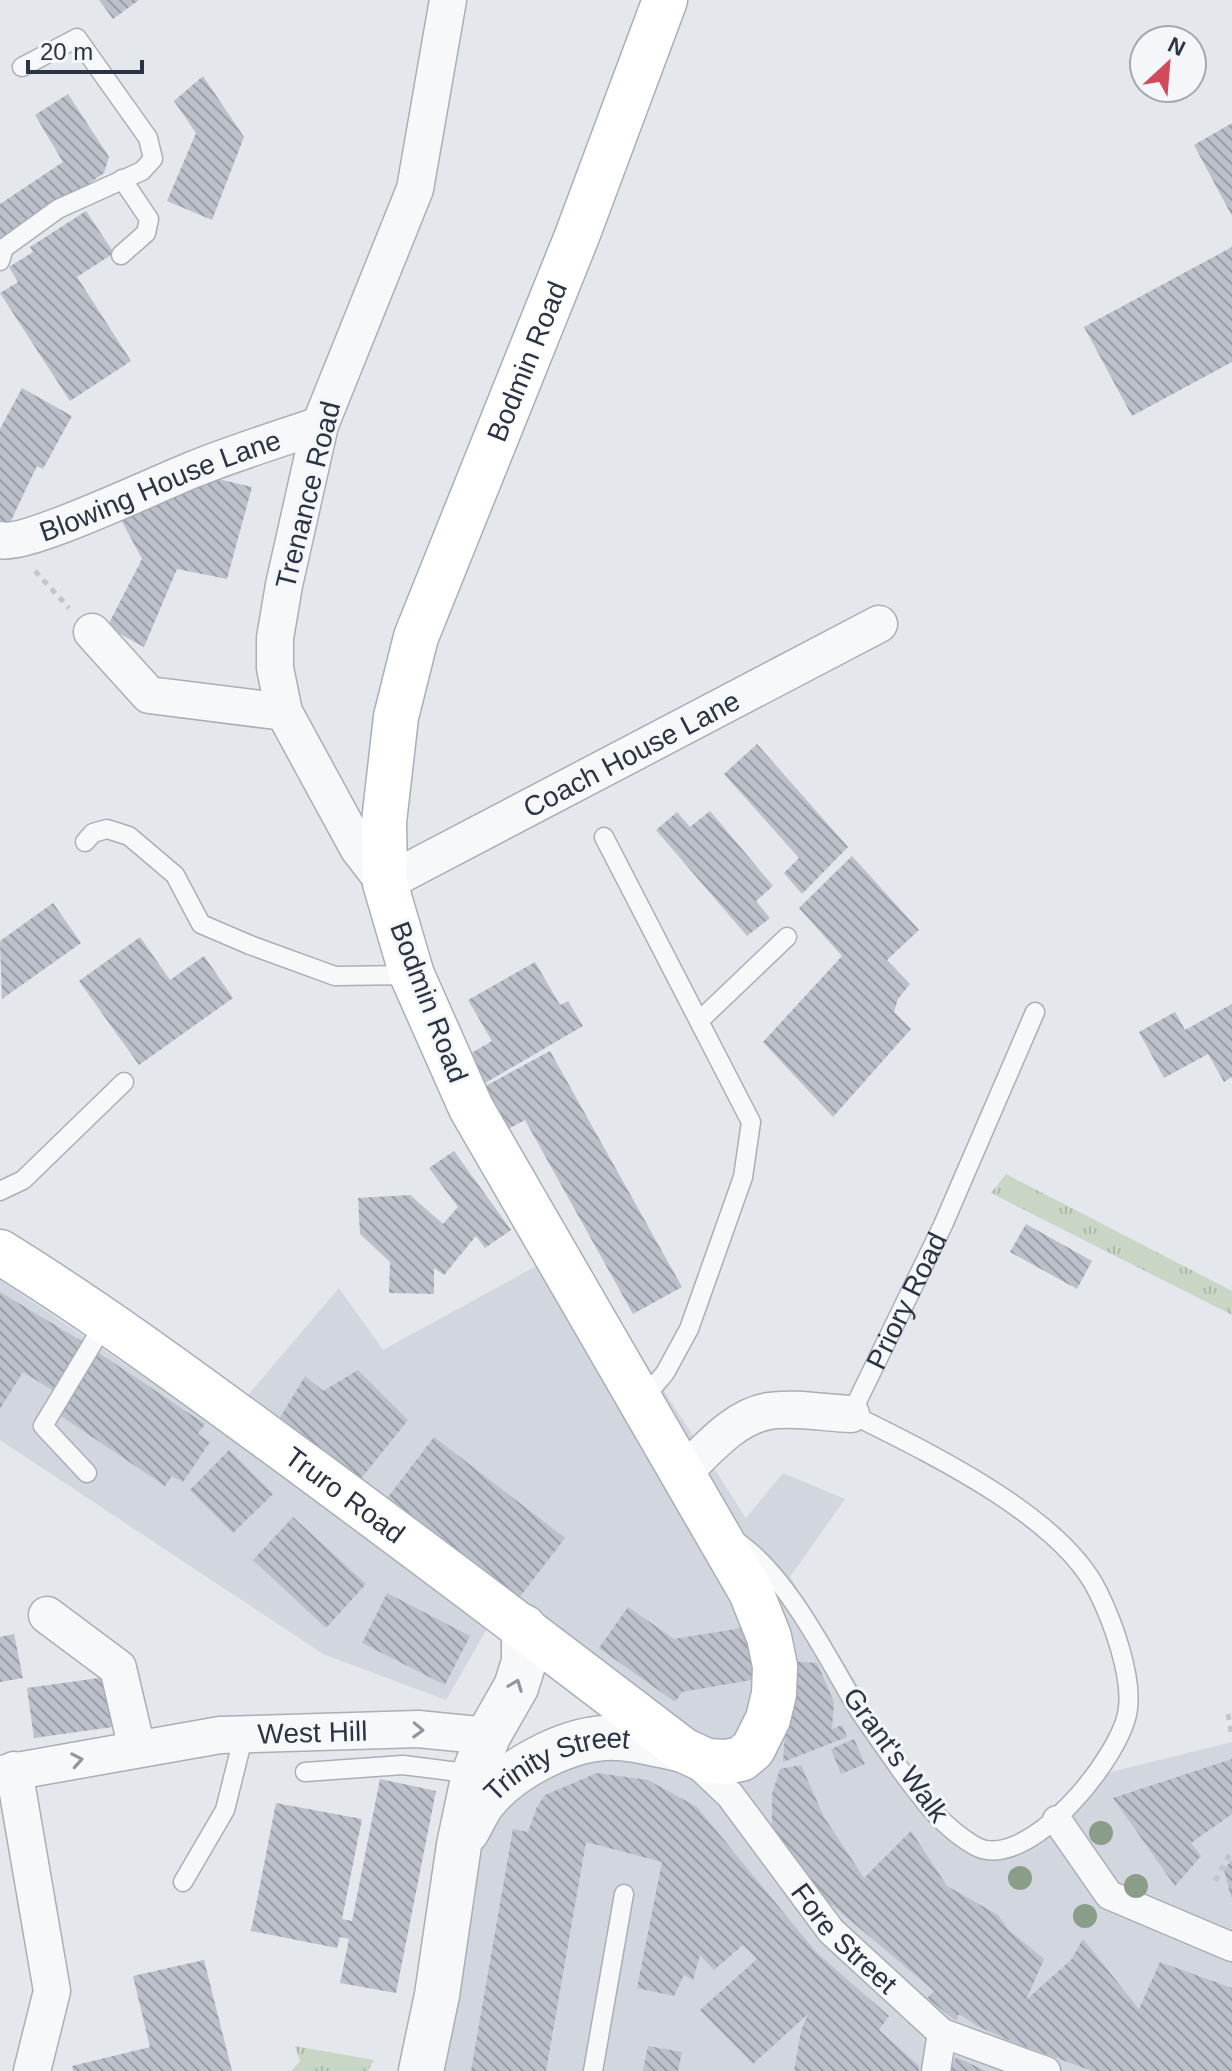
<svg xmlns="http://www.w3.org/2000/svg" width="1232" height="2071" viewBox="0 0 1232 2071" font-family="Arial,sans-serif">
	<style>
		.built { fill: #d2d6de }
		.grass { fill: url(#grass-tufts) }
		.building { fill: url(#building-back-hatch) }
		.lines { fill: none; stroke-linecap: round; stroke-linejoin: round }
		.service-casing { stroke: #a9aeb7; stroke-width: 21 }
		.pedestrian-casing { stroke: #a9aeb7; stroke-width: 31 }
		.minor-casing { stroke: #a9aeb7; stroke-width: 39 }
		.tertiary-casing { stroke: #a9aeb7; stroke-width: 47 }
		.secondary-casing { stroke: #a9aeb7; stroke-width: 47 }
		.path { stroke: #c2c5cb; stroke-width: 5; stroke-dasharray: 6 6; stroke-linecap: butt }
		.service { stroke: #f7f8fa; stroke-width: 18 }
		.pedestrian { stroke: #f7f8fa; stroke-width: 28 }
		.minor { stroke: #f7f8fa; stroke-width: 36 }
		.tertiary { stroke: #f7f8fa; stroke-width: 44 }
		.secondary { stroke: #fff; stroke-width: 44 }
		.tree { fill: #899d89 }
		.oneway { stroke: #9196a0 }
		.labels { text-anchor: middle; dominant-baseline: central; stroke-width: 6; stroke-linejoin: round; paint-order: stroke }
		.street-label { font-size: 28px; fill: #2b3445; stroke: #f4f6f9 }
	</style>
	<defs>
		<pattern id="grass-tufts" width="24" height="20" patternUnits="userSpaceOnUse" patternTransform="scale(2)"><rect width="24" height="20" fill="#c9d6c5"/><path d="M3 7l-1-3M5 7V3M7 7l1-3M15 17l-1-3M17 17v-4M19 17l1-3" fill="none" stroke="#adb8ab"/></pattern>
		<pattern id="building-back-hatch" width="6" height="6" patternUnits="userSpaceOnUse" patternTransform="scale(2)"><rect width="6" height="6" fill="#bbc0ca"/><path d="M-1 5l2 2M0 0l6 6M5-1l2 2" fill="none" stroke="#989da6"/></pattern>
	</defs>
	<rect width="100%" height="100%" fill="#e4e7ec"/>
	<path class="built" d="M571,1247L746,1518L783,1473L845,1499L790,1577L935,1809L1001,1849L1057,1820L1095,1776L1232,1742V2071H427L483,1816L585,1756L666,1765L503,1601L446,1700L323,1654L0,1440V1280L220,1428L339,1288L383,1350Z"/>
	<g class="grass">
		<path d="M1006,1174L1232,1291V1315L991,1193Z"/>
		<path d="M295,2046L374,2060L368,2071H291L300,2061Z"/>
	</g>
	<g class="building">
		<path d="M99,0H139L113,19Z"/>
		<path d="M203,76L244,137L212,220L167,201L196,133L174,101Z"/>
		<path d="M68,94L109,157L104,173L0,246V204L63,162L35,115Z"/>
		<path d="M1232,123V216L1194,145Z"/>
		<path d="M86,211L114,253L77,277L131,361L70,401L0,293L18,282L9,267L33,252L30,247Z"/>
		<path d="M1232,247V362L1132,416L1084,327Z"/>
		<path d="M22,388L72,416L43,469L37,466L8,527L0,523V429Z"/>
		<path d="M193,473L252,487L227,579L177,569L144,647L107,627L142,559L119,516Z"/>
		<path d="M757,744L848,847L802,894L784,873L799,858L724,774Z"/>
		<path d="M710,811L773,886L756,901L770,918L747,936L656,830L677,812L690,827Z"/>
		<path d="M852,856L919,930L887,960L910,984L898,999L894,1012L911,1029L833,1117L763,1042L842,956L799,908Z"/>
		<path d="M53,903L81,943L2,999L0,941Z"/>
		<path d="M140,937L170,980L204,956L233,998L139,1065L79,981Z"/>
		<path d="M535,962L560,1005L568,1001L583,1026L480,1086L463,1058L492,1041L468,1000Z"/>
		<path d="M1232,1004V1077L1224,1082L1208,1054L1164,1078L1139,1032L1175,1012L1185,1030Z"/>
		<path d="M550,1051L682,1287L633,1314L525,1120L504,1131L480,1089Z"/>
		<path d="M454,1151L511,1230L485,1248L476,1236L444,1275L434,1268V1294L389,1293L390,1262L360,1234L358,1198L410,1195L443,1224L458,1207L429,1168Z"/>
		<path d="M1026,1224L1092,1261L1077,1289L1010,1252Z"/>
		<path d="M0,1292L83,1342L52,1390L23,1372L0,1409Z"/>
		<path d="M99,1353L205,1424L198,1434L210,1442L183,1482L172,1476L165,1486L58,1414Z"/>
		<path d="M358,1370L408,1420L359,1481L278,1421L305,1376L323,1391Z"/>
		<path d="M434,1437L565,1538L519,1598L388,1497Z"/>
		<path d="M229,1450L273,1494L233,1533L190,1490Z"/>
		<path d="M293,1517L366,1584L326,1628L253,1560Z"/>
		<path d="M387,1593L470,1636L445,1685L362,1643Z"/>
		<path d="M628,1607L674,1639L748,1627L757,1679L682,1692L675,1702L599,1648Z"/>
		<path d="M14,1634L23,1678L0,1682V1637Z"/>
		<path d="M790,1661L817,1663L834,1702L832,1729L842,1725L847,1737L783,1762Z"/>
		<path d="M106,1677L113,1727L34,1738L27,1688Z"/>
		<path d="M854,1739L865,1764L841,1774L831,1749Z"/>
		<path d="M1232,1759V1814L1191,1843L1201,1856L1175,1886L1113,1798Z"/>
		<path d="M801,1765L824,1817L864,1878L911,1831L947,1886L998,1915L1009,1930L1044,1959L1026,2000L1071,1960L1083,1939L1139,2009L1160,1962L1232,1988V2071H1092L1013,2042L979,2027L959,2014L956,2021L927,1998L934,1991L831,1904L825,1910L772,1842V1794L780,1769Z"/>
		<path d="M597,1773L648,1780L697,1807L816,1952L889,2016L879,2030L919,2066V2071H794L801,2031L808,2014L753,2064L700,2010L757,1959L743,1945L714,1970L700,1955L693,1980L684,1975L674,1996L637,1988L662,1862L586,1842L546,2071H471L513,1829L528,1832L537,1807L545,1795Z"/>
		<path d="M380,1779L436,1791L396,1993L340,1983L349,1939L340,1937L337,1948L251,1931L276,1803L362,1819L342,1919L352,1921Z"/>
		<path d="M1232,1859V1897H1231L1224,1870Z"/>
		<path d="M204,1960L232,2071H73L72,2066L150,2047L133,1976Z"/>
		<path d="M648,2046L682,2052L678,2071H643Z"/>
		<path d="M956,2057L986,2071H950Z"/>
	</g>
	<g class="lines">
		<defs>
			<g id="service">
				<path d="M121,255L146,233L149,219L122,179"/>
				<path d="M0,261L4,248L58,209L142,171L153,159L148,138L77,38L22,67"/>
				<path d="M604,837L751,1122L743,1177L689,1329L665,1373L642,1400"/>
				<path d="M85,842L93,833L107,829L129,836L175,875L201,924L250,945L335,976L412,975"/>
				<path d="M699,1021L787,937"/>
				<path d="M0,1191L23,1180L124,1082"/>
				<path d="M87,1473L43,1426L106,1321"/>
				<path id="s1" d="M739,1543C787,1577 825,1653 855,1704C869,1726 885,1747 900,1769C922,1799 942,1827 975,1846C1027,1875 1124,1754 1128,1708C1132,1675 1113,1622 1098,1592C1061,1515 925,1451 851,1414L943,1225L1035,1012"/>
				<path d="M305,1772L403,1765L474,1774"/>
				<path d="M183,1882L225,1810L244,1734"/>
				<path d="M593,2071L624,1894"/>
			</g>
			<g id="pedestrian">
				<path id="s2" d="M692,1759L730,1795L831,1931L942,2033L1046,2071"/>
				<path d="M1057,1820L1109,1895L1232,1947"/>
				<path d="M936,2071L942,2033"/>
			</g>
			<g id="minor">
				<path id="s3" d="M448,0L415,189L320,425L284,585L275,638V668L284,712L358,848L385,883L879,624"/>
				<path id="s4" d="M0,540C27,547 162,481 197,468C237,452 279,439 320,425"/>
				<path d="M92,632L149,695L284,712"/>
				<path d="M684,1472C708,1449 734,1417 769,1411C795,1407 825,1413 851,1414"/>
				<path d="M47,1615L118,1668L137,1749"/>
				<path d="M14,1770L52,1991L32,2071"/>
				<path id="s5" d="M0,1774L220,1735L418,1729L488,1736"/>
			</g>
			<g id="tertiary">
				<path id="s6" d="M467,1831C473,1821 478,1808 486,1799C512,1768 564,1741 604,1738C630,1736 658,1745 683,1750"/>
				<path d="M421,2071L437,1995L459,1845L474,1774L488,1736L516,1687L524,1662V1627"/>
			</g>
			<g id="secondary">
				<path id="s7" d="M0,1252C107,1318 208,1394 309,1468C435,1561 559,1655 683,1750L707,1761L725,1762L741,1759L753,1749L768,1719L774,1694L775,1666L769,1637L751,1592L471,1108L412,975L385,883L384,822L396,717L416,637L577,236L665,0"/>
			</g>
		</defs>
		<use href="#service" class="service-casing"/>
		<use href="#pedestrian" class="pedestrian-casing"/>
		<use href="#minor" class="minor-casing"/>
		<use href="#tertiary" class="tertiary-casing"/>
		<use href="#secondary" class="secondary-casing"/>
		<g class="path">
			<path d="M35,571L69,608"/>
			<path d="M1228,1714L1232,1738"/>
			<path d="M1215,1881L1232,1850"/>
		</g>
		<use href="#service" class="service"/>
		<use href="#pedestrian" class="pedestrian"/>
		<use href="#minor" class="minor"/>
		<use href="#tertiary" class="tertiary"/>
		<use href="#secondary" class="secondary"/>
	</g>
	<g class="tree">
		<circle cx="1101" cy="1833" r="12"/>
		<circle cx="1020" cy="1878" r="12"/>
		<circle cx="1136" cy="1886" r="12"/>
		<circle cx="1085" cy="1916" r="12"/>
	</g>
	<defs><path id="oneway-chevron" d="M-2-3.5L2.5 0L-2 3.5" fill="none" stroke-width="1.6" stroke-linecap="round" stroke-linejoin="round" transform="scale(2)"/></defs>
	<g class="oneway">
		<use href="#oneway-chevron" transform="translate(516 1685) rotate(-69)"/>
		<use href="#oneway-chevron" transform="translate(418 1730) rotate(2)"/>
		<use href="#oneway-chevron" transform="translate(77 1760) rotate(-10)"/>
	</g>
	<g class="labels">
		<g class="street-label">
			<text stroke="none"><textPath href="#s7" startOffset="2434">Bodmin Road</textPath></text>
			<text stroke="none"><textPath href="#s4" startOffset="170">Blowing House Lane</textPath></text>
			<text transform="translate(308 495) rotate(-76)">Trenance Road</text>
			<text stroke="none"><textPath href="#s3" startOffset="1216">Coach House Lane</textPath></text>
			<text transform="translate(429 1002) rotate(69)">Bodmin Road</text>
			<text stroke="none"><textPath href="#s1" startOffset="1168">Priory Road</textPath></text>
			<text stroke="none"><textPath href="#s7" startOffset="422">Truro Road</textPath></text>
			<text stroke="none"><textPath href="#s5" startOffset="316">West Hill</textPath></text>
			<text transform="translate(896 1755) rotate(54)">Grant's Walk</text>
			<text stroke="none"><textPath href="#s6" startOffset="120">Trinity Street</textPath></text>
			<text stroke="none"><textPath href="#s2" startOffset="236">Fore Street</textPath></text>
		</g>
	</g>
	<g transform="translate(1168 64) rotate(26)"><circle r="38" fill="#f4f6f9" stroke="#a4a8b1" stroke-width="2"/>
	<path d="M0-6L14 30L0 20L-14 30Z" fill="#d1495b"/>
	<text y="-12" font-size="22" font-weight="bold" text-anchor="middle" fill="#2b3445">N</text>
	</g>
	<path d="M28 60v12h114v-12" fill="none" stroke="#2b3445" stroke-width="4"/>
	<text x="40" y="60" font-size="24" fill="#2b3445" stroke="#f4f6f9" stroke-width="6" paint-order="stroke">20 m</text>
</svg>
